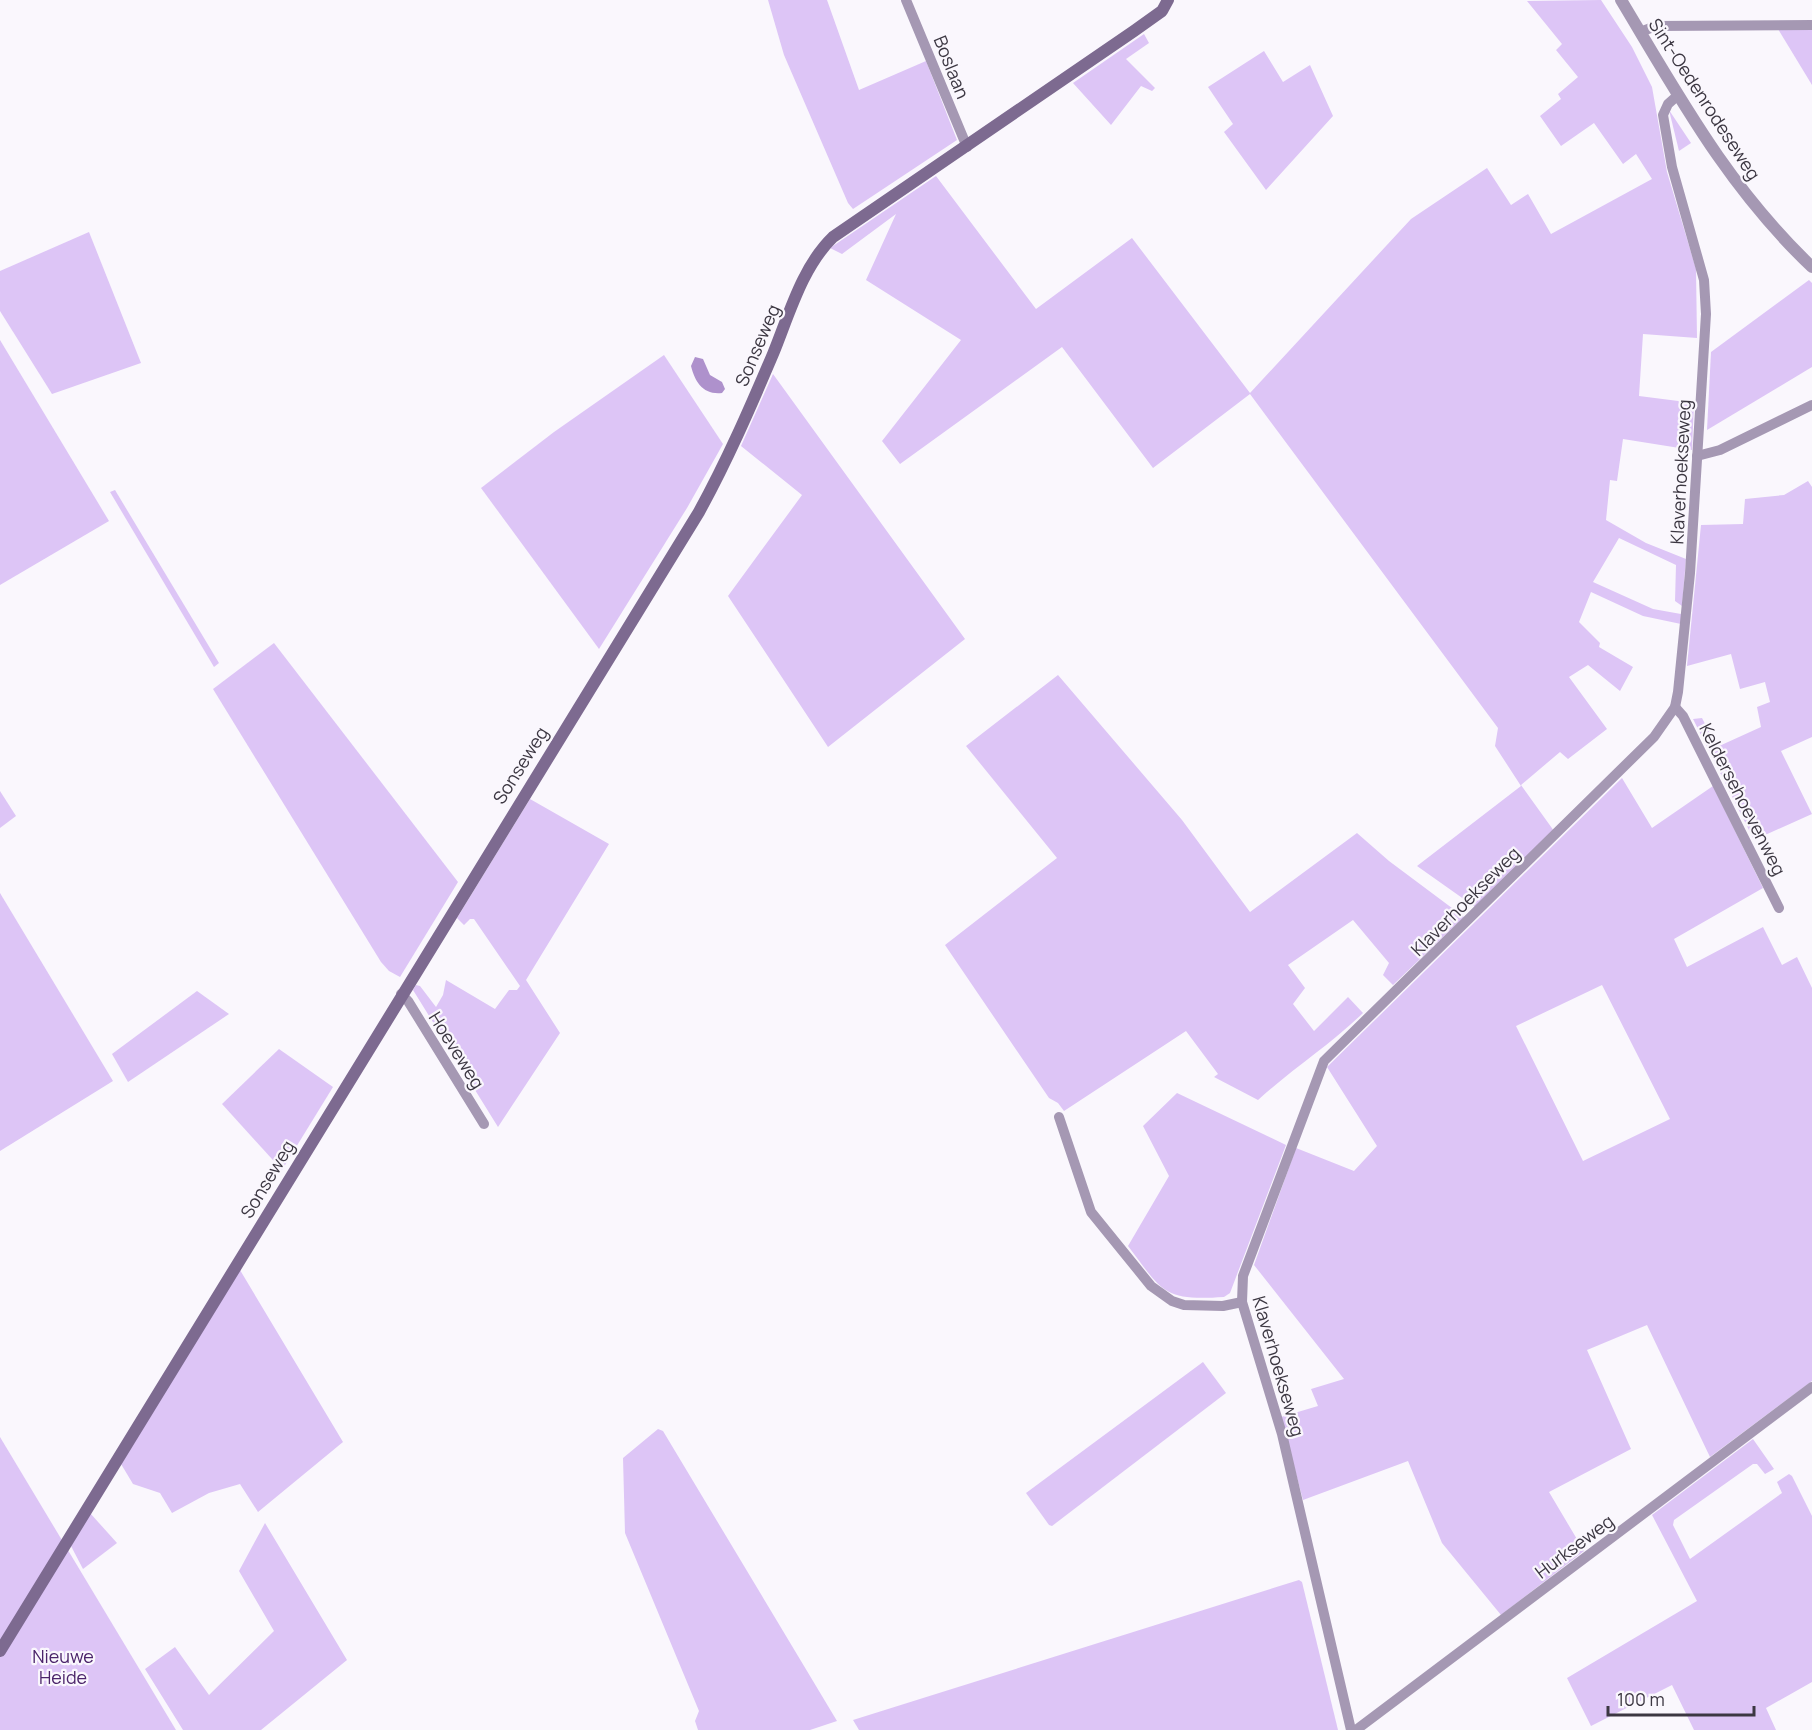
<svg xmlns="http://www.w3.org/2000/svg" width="1812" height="1730" viewBox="0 0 1812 1730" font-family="Manrope,sans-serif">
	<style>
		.green { fill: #ddc5f6; fill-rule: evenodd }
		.water { fill: #ae91cc }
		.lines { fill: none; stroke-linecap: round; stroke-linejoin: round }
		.minor { stroke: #a598b3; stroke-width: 10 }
		.tertiary { stroke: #a598b3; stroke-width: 12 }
		.secondary { stroke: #7d6a90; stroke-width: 12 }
		.labels { text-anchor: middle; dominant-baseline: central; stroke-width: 4.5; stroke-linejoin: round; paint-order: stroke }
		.street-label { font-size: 18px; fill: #3c3742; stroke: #faf7fd }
		.park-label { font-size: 18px; fill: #4b246a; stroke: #faf7fd }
	</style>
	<rect width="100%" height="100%" fill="#faf7fd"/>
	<g class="green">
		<path d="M768,0H827L859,90L926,61L957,140L853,209L848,203L784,55Z"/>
		<path d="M1601,0L1632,47L1652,87L1667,172L1696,269L1697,338L1643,334L1639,396L1694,403L1692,450L1623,439L1617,481L1610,480L1606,520L1646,543L1686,559L1682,606L1675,601L1676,565L1619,538L1593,582L1653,609L1681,614V624L1643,616L1591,592L1579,622L1600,643L1599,647L1633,667L1620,691L1588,665L1569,677L1607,729L1568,759L1560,752L1521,785L1554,831L1475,907L1417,866L1521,786L1495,746L1498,728L1250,394L1153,468L1062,347L900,464L882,441L961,340L866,280L896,214L842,254L830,248L936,176L1036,309L1132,238L1250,393L1411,219L1487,168L1511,205L1528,194L1551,234L1652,179L1636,154L1623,164L1594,123L1561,146L1540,116L1561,99L1558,94L1578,77L1556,50L1562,44L1527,1Z"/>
		<path d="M1778,29L1812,30V85Z"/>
		<path d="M1144,34L1149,43L1126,59L1155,88L1152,91L1141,86L1111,125L1073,83Z"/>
		<path d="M1264,51L1283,82L1310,65L1333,116L1266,190L1224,132L1233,124L1208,87Z"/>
		<path d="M1669,110L1691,143L1679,151Z"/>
		<path d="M89,232L141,363L52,394L0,311V271Z"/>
		<path d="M1809,280L1812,283V367L1707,430L1711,352Z"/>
		<path d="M0,340L109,521L0,585Z"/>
		<path d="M664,355L723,444L687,508L599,649L481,488L554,432Z"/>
		<path d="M773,374L965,639L828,747L728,596L802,495L741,446Z"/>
		<path d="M1808,481L1812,487V737L1781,751L1812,814L1754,840L1693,719L1702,718L1717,747L1761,727L1757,707L1770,702L1765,682L1740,689L1731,654L1687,666L1701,525L1743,524L1745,499L1784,495Z"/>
		<path d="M115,490L219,663L214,667L110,492Z"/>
		<path d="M274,643L458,882L400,977L389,971L381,962L213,689Z"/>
		<path d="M1058,675L1182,820L1250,912L1357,833L1389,861L1464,917L1393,985L1383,975L1389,963L1353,920L1288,965L1305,988L1293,1004L1314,1031L1348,997L1363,1013C1330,1045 1292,1069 1258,1100L1214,1077L1218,1074L1186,1031L1064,1111L1058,1103L1049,1098L945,945L1057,858L966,746Z"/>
		<path d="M1622,778L1652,828L1713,786L1763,888L1674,939L1687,967L1763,927L1782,965L1797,957L1812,988V1381L1710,1457L1647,1325L1587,1350L1631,1449L1549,1492L1584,1551L1501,1615L1442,1543L1408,1461L1303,1500L1281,1417L1318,1406L1311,1389L1344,1379L1254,1265L1296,1148L1354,1171L1377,1146L1327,1067ZM1602,985L1670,1119L1583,1161L1516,1026Z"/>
		<path d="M0,791L16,816L0,828Z"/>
		<path d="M530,799L609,844L526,980L560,1033L498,1127L413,990L416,985L420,986L436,1007L443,995L446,980L495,1009L509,990H517L520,986L474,919H470L464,925L457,918Z"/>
		<path d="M0,893L113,1081L0,1151Z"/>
		<path d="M197,991L229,1014L128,1082L112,1054Z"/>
		<path d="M279,1049L333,1087L282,1170L222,1104Z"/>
		<path d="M1177,1093L1286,1145L1230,1293L1224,1297C1163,1301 1163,1292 1128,1246L1169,1176L1143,1126Z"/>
		<path d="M240,1270L343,1442L258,1512L240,1484L209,1493L172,1513L160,1493L133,1484L121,1464Z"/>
		<path d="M1203,1362L1226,1393L1052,1526L1049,1525L1026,1493Z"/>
		<path d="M658,1429L663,1431L837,1721L810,1730H698L695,1721L699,1711L625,1533L623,1458Z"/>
		<path d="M0,1437L176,1730H0Z"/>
		<path d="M1753,1439L1774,1469L1765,1474L1757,1464H1753L1674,1520L1673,1525L1690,1559L1782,1493L1777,1482L1789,1474L1792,1476L1812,1516V1682L1766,1708L1776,1730H1694L1672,1685L1591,1726L1567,1678L1697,1601L1652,1515Z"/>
		<path d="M90,1513L117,1543L83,1569L71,1546Z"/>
		<path d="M265,1523L347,1660L261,1730H183L145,1669L175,1647L209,1695L274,1631L239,1571Z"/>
		<path d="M1299,1580L1302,1582L1338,1730H859L853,1720Z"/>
	</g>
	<path class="water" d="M695,357L703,359L710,375L722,382L725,389L722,393C703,395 695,382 691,366Z"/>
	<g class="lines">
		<g class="minor">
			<path d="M906,0L967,147"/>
			<path d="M1640,32L1656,26L1812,25"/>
			<path d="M1697,456L1720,450L1812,405"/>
			<path d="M1675,707L1683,716L1779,908"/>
			<path d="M401,994L408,1001L484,1124"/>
			<path d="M1059,1117L1091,1212L1151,1286L1172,1301L1184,1305L1223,1306L1242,1302"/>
			<path d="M1351,1730L1282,1434L1242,1302L1243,1276L1324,1061L1654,737L1675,707L1678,692L1690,573L1706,314L1704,280L1672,167L1663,115L1668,104L1677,96"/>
			<path d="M1356,1730L1812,1387"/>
		</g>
		<path class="tertiary" d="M1621,0C1680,98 1728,187 1812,267"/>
		<path class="secondary" d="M0,1651L699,512C727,461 750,408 773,354C789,315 802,267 833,237L1134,31L1162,11L1168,0"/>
	</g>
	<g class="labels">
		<g class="street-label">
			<text transform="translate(952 67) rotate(68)">Boslaan</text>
			<text transform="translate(1705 99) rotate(57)">Sint-Oedenrodeseweg</text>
			<text transform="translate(757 345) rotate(-67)">Sonseweg</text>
			<text transform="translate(1680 472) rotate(-87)">Klaverhoekseweg</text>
			<text transform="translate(520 765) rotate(-58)">Sonseweg</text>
			<text transform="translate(1743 799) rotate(63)">Keldersehoevenweg</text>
			<text transform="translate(1465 901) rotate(-45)">Klaverhoekseweg</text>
			<text transform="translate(457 1050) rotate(58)">Hoeveweg</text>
			<text transform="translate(267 1179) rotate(-59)">Sonseweg</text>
			<text transform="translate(1279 1366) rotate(74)">Klaverhoekseweg</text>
			<text transform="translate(1574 1546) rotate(-37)">Hurkseweg</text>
		</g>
		<g class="park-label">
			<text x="63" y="1656">Nieuwe<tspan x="63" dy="21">Heide</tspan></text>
		</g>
	</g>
	<path d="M1608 1706v9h146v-9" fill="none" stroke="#3c3742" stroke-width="3"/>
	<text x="1617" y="1706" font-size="18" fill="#3c3742" stroke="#faf7fd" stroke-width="4.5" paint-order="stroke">100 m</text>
</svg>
